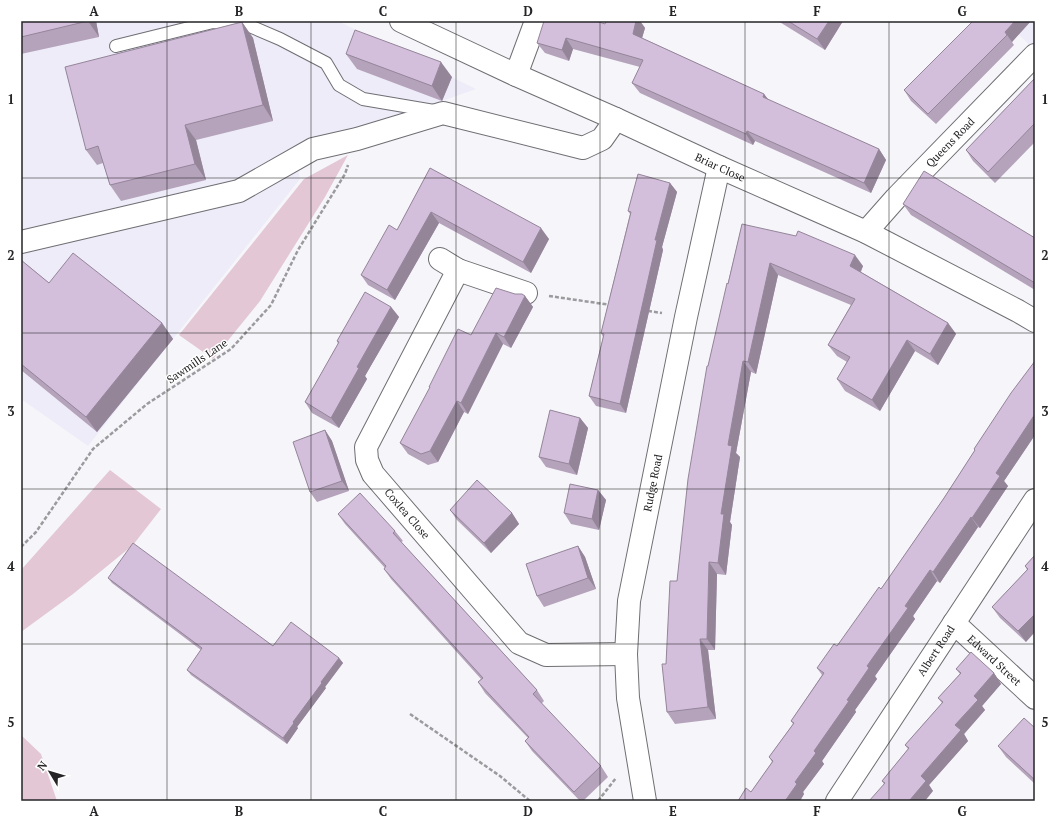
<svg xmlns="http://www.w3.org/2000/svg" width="1056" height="822" viewBox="0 0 1056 822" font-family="'PT Serif',serif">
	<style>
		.built { fill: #edecf8 }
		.green { fill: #e3c7d5 }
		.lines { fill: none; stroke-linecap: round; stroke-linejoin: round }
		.service-casing { stroke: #6f6e73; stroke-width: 14 }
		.minor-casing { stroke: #6f6e73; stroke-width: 24 }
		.path { stroke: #9b9b9e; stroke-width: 2.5; stroke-dasharray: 4 2; stroke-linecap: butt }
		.service { stroke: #fff; stroke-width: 12 }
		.minor { stroke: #fff; stroke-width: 22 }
		.wall { fill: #b5a3bc }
		.shaded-wall { fill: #948599 }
		.building { fill: #d3bedb; stroke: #948599 }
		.grid { fill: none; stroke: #252527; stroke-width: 1; stroke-opacity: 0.55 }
		.labels { text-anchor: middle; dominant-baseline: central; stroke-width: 3; stroke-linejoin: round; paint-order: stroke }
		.street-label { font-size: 11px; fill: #252527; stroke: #fff }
		.neatline { fill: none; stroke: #252527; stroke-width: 1.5 }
		.grid-label { font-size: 13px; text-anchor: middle; font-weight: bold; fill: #252527 }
	</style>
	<rect width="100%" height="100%" fill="#f6f6fa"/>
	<g class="built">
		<path d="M21,21H338L476,89L295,153L300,179L88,446L21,399Z"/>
		<path d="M1004,21H1035V50Z"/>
	</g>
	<g class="green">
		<path d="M348,155L325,197L260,301L213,359L179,335L304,179Z"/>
		<path d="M110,470L161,509L133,545L73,594L21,632V570Z"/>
		<path d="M21,735L41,754L57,801H21Z"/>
	</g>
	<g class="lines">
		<defs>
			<g id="service">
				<path d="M238,21L280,39L326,63L339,85L363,99L434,111"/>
				<path d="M116,46L213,22L245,25"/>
			</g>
			<g id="minor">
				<path id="s1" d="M401,21L516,75L616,119L719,167L866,232L1018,311L1035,321"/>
				<path d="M516,75L536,21"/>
				<path id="s2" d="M866,232L896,198L1035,55"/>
				<path d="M21,242L239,191L313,149L357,139L443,113L583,148L602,139L616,119"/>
				<path d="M440,259L458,270L526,293"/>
				<path id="s3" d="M458,270L366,447L367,460L373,474L519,643L546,655L626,654"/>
				<path id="s4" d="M954,623L1035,698"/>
				<path id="s5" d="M645,801L628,698L626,654L629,601L686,317L719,167"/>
				<path id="s6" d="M837,801L1035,500"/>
			</g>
		</defs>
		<use href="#service" class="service-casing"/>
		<use href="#minor" class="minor-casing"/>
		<g class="path">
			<path d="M549,296L611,305"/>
			<path d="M648,311L662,313"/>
			<path d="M21,547L36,532L93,449L147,404L231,349L271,305L298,250L345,174L348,165"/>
			<path d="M410,714L500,776L530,801"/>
			<path d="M598,801L616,778"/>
		</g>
		<use href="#service" class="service"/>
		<use href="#minor" class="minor"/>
	</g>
	<g class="wall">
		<path d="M21,21H96L99,37L21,54Z"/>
		<path d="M606,21H640L645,28L642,38L764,94L768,100L879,149L886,160L871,193L755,141L753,145L640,93L632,83L640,67L573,49L569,61L545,53L537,43L605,24Z"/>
		<path d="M778,21H843L825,50Z"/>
		<path d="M973,21H1031L1012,42L1014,45L936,124L911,101L904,90Z"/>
		<path d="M242,22L253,38L273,121L196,140L206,180L121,201L110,185L103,163L97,165L86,150Z"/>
		<path d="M346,54L452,77L442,101L357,69Z"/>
		<path d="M1035,78V142L995,183L973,161L966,150Z"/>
		<path d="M430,168L549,239L531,273L439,223L395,300L368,285L361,275L397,230Z"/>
		<path d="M670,183L677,192L662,247L663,250L626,413L596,406L589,396L603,337L601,333L630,214L628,211Z"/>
		<path d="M903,204L1035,238V290L911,215Z"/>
		<path d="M742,224L863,266L861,272L948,323L956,334L938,365L915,351L880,411L845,391L837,379L847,362L837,356L828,345L851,305L778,275L756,374L751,372L736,453L740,457L730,522L732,525L726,575L717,574L715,650H708L716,719L675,724L667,712L666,664L677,581L708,366Z"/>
		<path d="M21,260L49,283L162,323L173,339L97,432L21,370Z"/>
		<path d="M515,294L525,296L533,307L511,348L503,344L468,414L464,412L438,462L428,465L408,454L400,443L430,388L429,387L471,335Z"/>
		<path d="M391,307L399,317L365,376L367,379L339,428L312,413L305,402L338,344L337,341Z"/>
		<path d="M1035,361V435L1004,481L1008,486L980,528L978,527L940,583L937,581L913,616L915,619L875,676L877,679L855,710L856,712L822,761L824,764L803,792L804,794L800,801H738L751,792L772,762L769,757L793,724L791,721L822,675L817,668L837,646L881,589L944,498L975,450L974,449Z"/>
		<path d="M580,418L588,428L577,475L546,467L539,457Z"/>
		<path d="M325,430L332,441L349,491L317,502L310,492Z"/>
		<path d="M598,490L606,500L599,530L571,524L564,513Z"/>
		<path d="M450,510L512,513L519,524L491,553L457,520Z"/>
		<path d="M338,514L395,531L403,541L401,542L537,690L544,701L541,704L601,766L608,777L583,801H580L532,751L525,741L528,738L485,693L478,682L481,679L391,579L384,569L385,568L345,524Z"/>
		<path d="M578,546L585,557L596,589L544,607L537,596Z"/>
		<path d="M1035,555L1026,642L1000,618L992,607L1027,570L1025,566Z"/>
		<path d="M108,578L273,646L339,658L343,663L325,687L326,688L297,727L298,728L287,744L191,675L187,670L201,650L112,583Z"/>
		<path d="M956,669L994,673L1001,684L982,706L985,710L964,734L968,741L929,785L933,791L884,784L882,781L908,749L905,745L942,703L938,698L960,674Z"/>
		<path d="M1035,728V784L1006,757L998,746Z"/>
	</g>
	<g class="shaded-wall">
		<path d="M88,21H96L99,37Z"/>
		<path d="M636,21H640L645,28L640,45L633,34Z"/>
		<path d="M829,21H843L825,50L817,39Z"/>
		<path d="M1015,21H1031L1012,42L1005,32Z"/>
		<path d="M242,22L253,38L273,121L263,105Z"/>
		<path d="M566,38L573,49L569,61L562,50Z"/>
		<path d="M441,62L452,77L442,101L432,86Z"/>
		<path d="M764,94L772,104L763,97Z"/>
		<path d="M185,125L196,140L206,180L195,164Z"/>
		<path d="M747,131L755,141L753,145L746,134Z"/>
		<path d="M879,149L886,160L871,193L864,183Z"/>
		<path d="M670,183L677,192L662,247L663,250L626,413L620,404L655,240Z"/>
		<path d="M431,212L439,223L395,300L387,290Z"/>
		<path d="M541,228L549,239L531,273L523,262Z"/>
		<path d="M855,255L863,266L858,277L850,266Z"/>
		<path d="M770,263L778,275L756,374L748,362Z"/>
		<path d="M525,296L533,307L511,348L504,337Z"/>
		<path d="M391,307L399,317L365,376L367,379L339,428L331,418L357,367Z"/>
		<path d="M162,323L173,339L97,432L86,417Z"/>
		<path d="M948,323L956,334L938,365L930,354Z"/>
		<path d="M496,333L503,344L468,414L461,403Z"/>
		<path d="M907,340L915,351L880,411L872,400Z"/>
		<path d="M743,361L751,372L736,453L740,457L730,522L732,525L726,575L718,563L721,514L728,445Z"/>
		<path d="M457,401L464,412L438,462L430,451Z"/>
		<path d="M1035,414V435L1004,481L1008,486L980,528L972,518L996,473Z"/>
		<path d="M580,418L588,428L577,475L569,464Z"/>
		<path d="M325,430L332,441L349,491L342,481Z"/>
		<path d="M598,490L606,500L599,530L592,519Z"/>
		<path d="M512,513L519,524L491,553L484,543Z"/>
		<path d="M971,517L978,527L940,583L933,572Z"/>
		<path d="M578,546L585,557L596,589L588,578Z"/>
		<path d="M709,562L717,574L715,650L707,639Z"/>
		<path d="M930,570L937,581L913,616L915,619L875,676L877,679L855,710L856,712L822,761L824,764L803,792L804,794L800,801H785L795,782L814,751L847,700L867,666L905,606Z"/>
		<path d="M1035,614V632L1026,642L1018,631Z"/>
		<path d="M700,639L708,650L716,719L708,707Z"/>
		<path d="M339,658L343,663L325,687L326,688L297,727L298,728L287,744L283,738L293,722L321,682Z"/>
		<path d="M994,673L1001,684L982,706L985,710L964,734L968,741L929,785L933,791L925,801H909L921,776L955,725L974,696Z"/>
	</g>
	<g class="building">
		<path d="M21,21H88L21,37Z"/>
		<path d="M544,21H596L605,24L606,21H636L633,34L764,94L763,97L879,149L864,183L747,131L746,134L632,83L643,60L566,38L562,50L537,43Z"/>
		<path d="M788,21H829L817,39Z"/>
		<path d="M973,21H1015L1005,32L1007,35L928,114L904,90Z"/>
		<path d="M242,22L263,105L185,125L195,164L110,185L98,146L86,150L65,67Z"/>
		<path d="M355,30L441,62L432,86L346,54Z"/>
		<path d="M1035,78V123L988,172L966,150Z"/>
		<path d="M430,168L541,228L523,262L431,212L387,290L361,275L389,225L397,230Z"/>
		<path d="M924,171L1035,238V283L903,204Z"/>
		<path d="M638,174L670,183L655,240H657L620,404L589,396L604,334L601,333L631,212L628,211Z"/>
		<path d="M742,224L796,236L798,231L855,255L850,266L948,323L930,354L907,340L872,400L837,379L850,357L828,345L855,299L770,263L748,362L743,361L728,445L732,446L721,514H724L718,563L709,562L707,639H700L708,707L667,712L662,664H666L670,581H677L688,479L707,366H708L727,283L728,284Z"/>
		<path d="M73,253L162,323L86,417L21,364V260L49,283Z"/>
		<path d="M496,288L515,294H522L525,296L504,337L496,333L461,403L457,401L430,451L421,454L400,443L430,387H429L458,329L471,335Z"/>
		<path d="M365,292L391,307L357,367L359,368L331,418L305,402L339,342L337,341Z"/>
		<path d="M1035,361V414L996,473L1000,476L972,518L971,517L933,572L930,570L905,606L908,608L867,666L869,668L847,700L849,701L814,751L816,753L795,782L797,784L785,801H738L746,788L751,792L773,761L769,757L794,723L791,721L824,673L817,668L834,644L837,646L879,587L881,589L944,498L975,450L974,449L1011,393Z"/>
		<path d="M550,410L580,418L569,464L539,457Z"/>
		<path d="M325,430L342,481L310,492L293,442Z"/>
		<path d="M477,480L512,513L484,543L450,510Z"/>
		<path d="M570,484L598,490L592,519L564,513Z"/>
		<path d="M360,493L395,531L393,533L537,690L533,694L601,766L574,792L525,741L529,737L478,682L483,678L384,569L386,566L338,514Z"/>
		<path d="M133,543L273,646L291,622L339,658L321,682L322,683L293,722L294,723L283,738L187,670L202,648L108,578Z"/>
		<path d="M578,546L588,578L537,596L526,564Z"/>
		<path d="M1035,555V614L1018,631L992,607L1028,569L1025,566Z"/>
		<path d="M971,652L994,673L974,696L978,700L955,725L961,730L921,776L926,781L909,801H869L885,783L882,781L909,748L905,745L943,702L938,698L961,673L956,669Z"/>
		<path d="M1024,718L1035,728V780L998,746Z"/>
	</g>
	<path class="grid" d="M167,21V801M311,21V801M456,21V801M600,21V801M745,21V801M889,21V801M21,178H1035M21,333H1035M21,489H1035M21,644H1035"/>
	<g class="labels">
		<g class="street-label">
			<text stroke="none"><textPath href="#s2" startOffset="123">Queens Road</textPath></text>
			<text stroke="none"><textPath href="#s1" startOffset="351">Briar Close</textPath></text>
			<text transform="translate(197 361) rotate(-34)">Sawmills Lane</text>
			<text stroke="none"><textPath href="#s5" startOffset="322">Rudge Road</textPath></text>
			<text stroke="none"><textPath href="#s3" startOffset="280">Coxlea Close</textPath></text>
			<text stroke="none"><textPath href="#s6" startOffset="180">Albert Road</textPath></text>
			<text stroke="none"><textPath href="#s4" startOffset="55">Edward Street</textPath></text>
		</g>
	</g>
	<rect width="1056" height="822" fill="none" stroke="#ffffff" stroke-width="44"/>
	<g transform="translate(50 772) rotate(308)" stroke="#ffffff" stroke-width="3" paint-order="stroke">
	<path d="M0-3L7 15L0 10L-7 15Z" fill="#252527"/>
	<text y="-6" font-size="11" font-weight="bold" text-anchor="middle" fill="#252527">N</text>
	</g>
	<rect x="22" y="22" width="1012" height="778" class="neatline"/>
	<g class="grid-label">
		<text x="94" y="16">A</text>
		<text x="239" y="16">B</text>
		<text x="383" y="16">C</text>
		<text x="528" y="16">D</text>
		<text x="673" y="16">E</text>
		<text x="817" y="16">F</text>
		<text x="962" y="16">G</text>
		<text x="11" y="104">1</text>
		<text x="1045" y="104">1</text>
		<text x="11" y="260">2</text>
		<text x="1045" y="260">2</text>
		<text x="11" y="416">3</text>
		<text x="1045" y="416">3</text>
		<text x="11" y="571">4</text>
		<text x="1045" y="571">4</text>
		<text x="11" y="727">5</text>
		<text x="1045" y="727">5</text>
		<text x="94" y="816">A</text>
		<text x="239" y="816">B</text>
		<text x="383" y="816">C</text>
		<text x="528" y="816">D</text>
		<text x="673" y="816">E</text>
		<text x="817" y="816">F</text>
		<text x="962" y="816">G</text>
	</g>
</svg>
